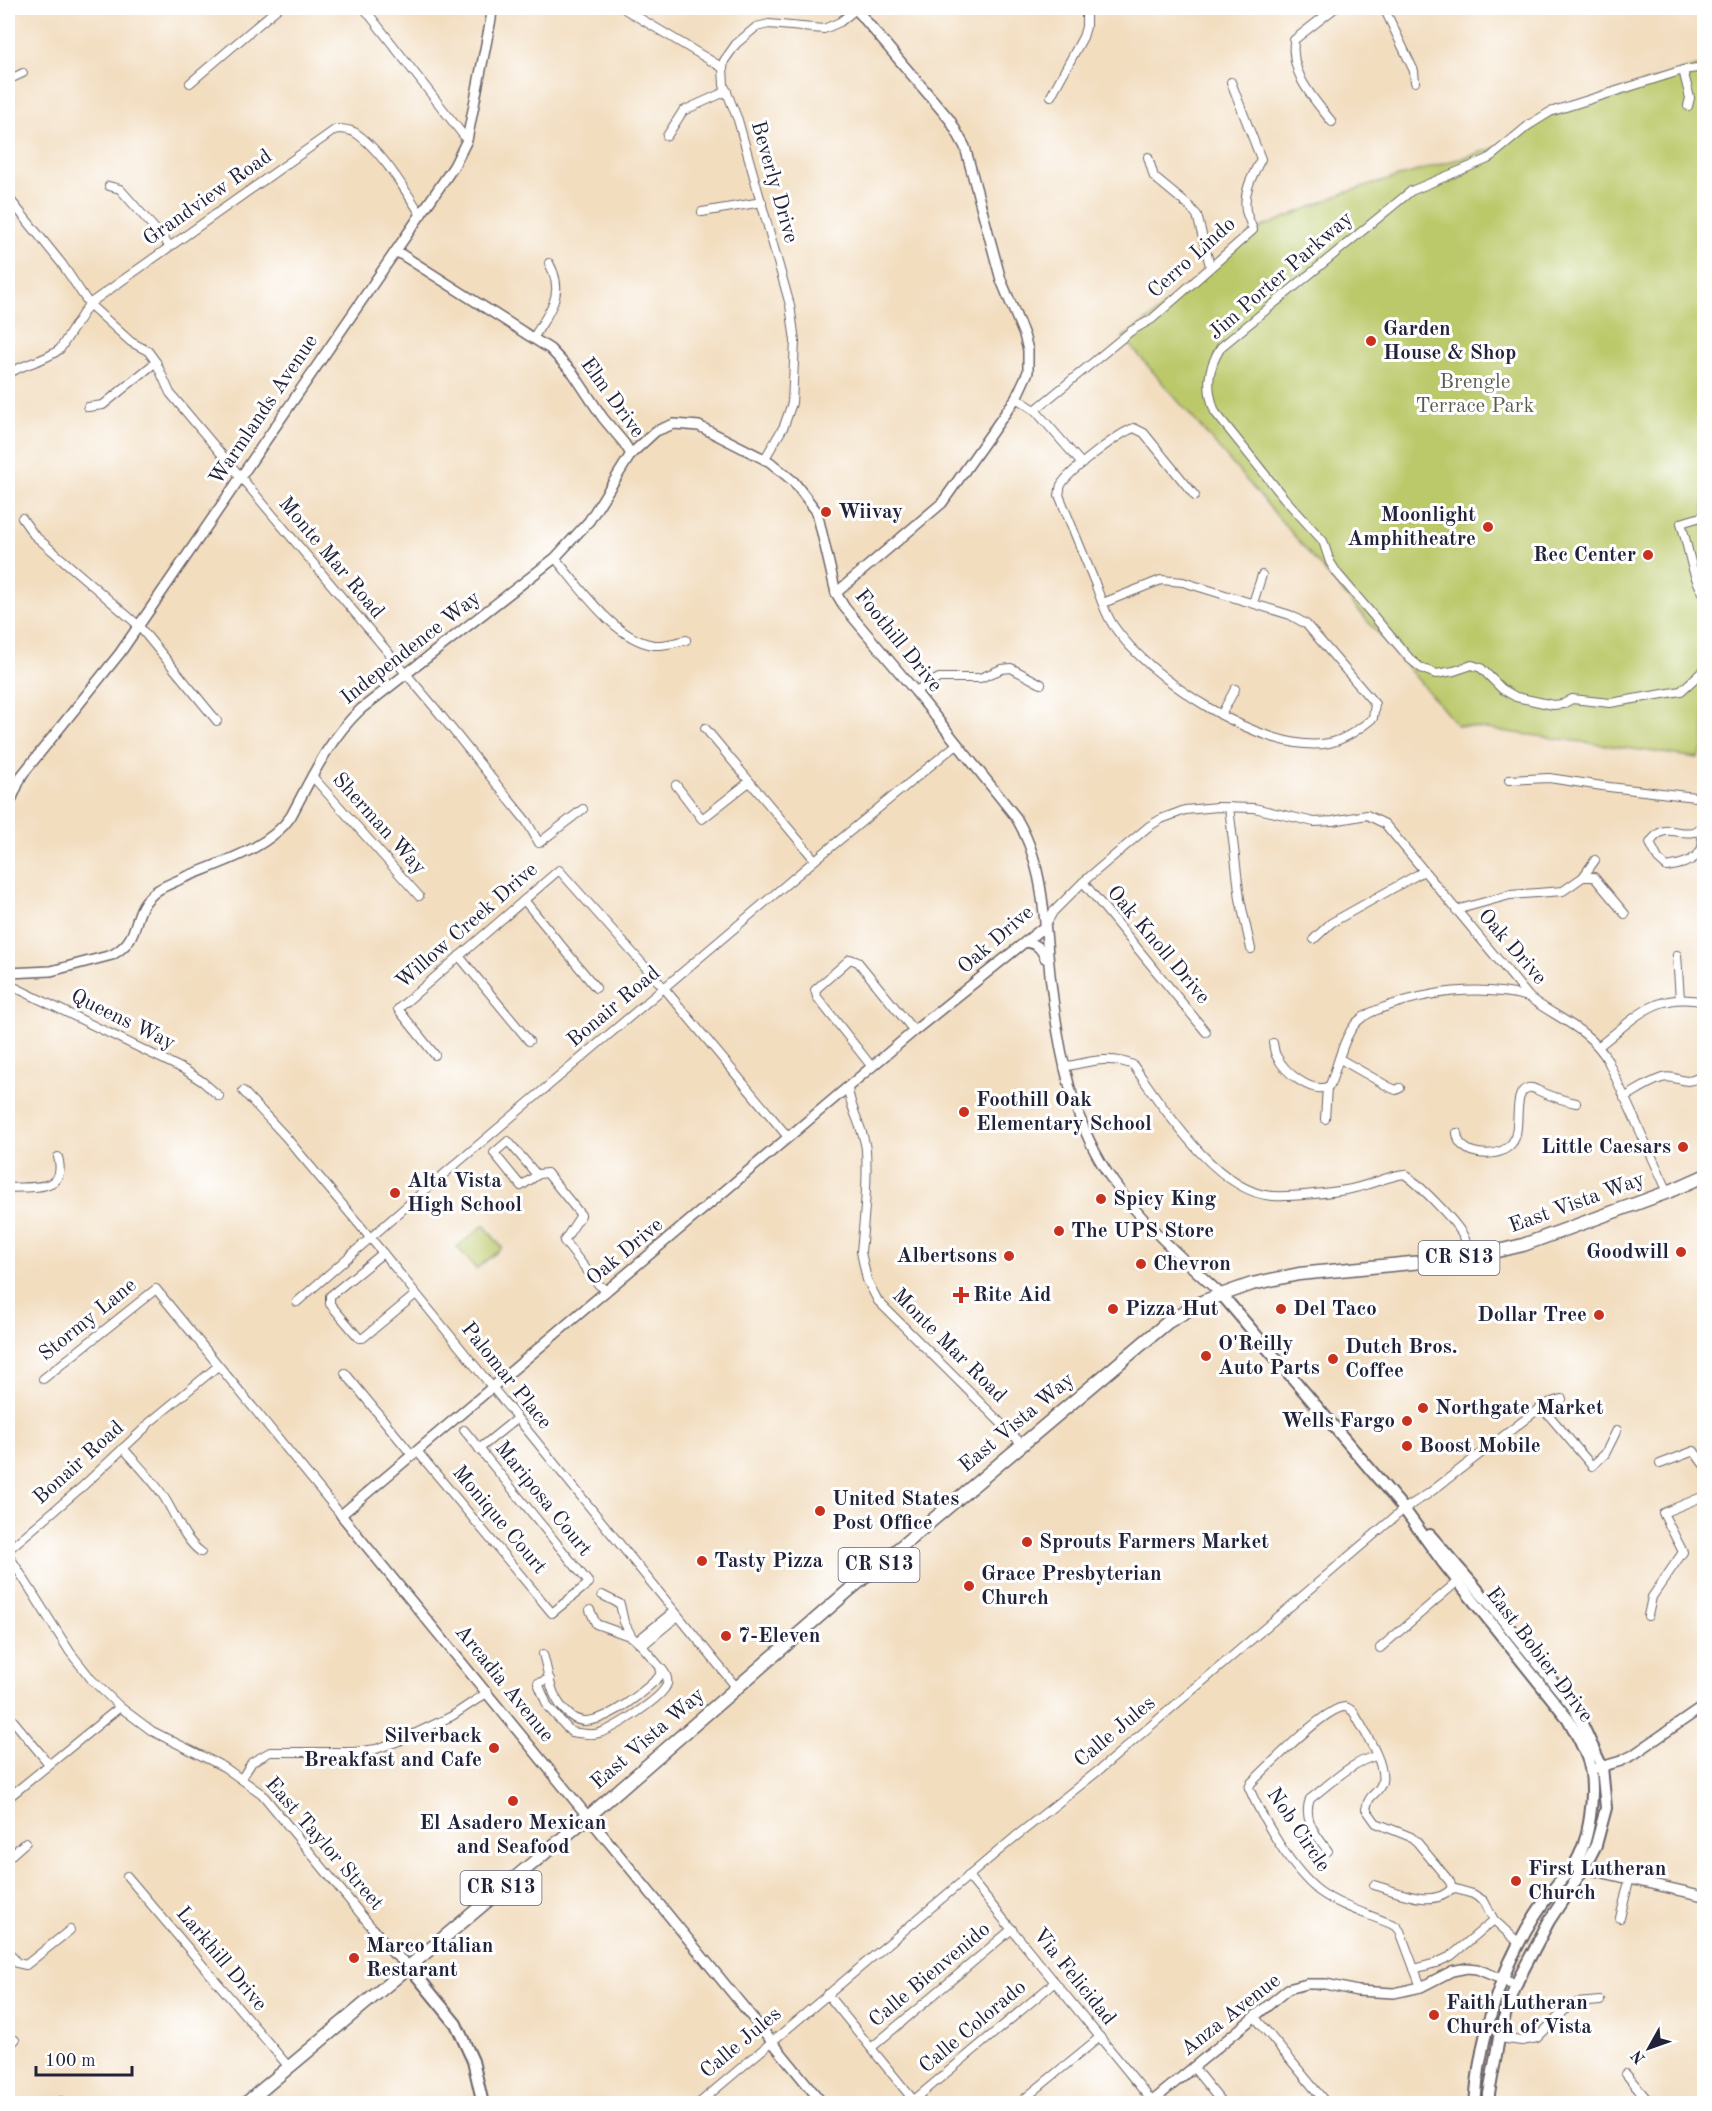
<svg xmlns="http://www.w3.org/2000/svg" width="1712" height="2111" viewBox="0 0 1712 2111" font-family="'Old Standard TT',serif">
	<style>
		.green { fill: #bcc96b; stroke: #6f7653; stroke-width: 1.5 }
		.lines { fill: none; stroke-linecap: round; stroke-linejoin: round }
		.minor-casing { stroke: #6b6369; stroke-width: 10 }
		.tertiary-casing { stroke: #6b6369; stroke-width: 12 }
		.secondary-casing { stroke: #6b6369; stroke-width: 14 }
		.primary-casing { stroke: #6b6369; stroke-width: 15 }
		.minor { stroke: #fff; stroke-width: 8 }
		.tertiary { stroke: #fff; stroke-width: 9 }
		.secondary { stroke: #fff; stroke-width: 10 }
		.primary { stroke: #fff; stroke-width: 12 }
		.poi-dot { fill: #c8321e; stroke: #fff; stroke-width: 2 }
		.labels { text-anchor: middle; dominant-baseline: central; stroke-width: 6; stroke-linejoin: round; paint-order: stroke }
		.shield { fill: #fff; stroke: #646476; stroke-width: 1.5 }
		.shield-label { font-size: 20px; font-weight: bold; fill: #22223b }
		.street-label { font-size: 21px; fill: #22223b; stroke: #fff }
		.poi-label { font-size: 21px; font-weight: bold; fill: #22223b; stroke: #fff; text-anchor: start }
		.park-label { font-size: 21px; fill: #585c4c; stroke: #fff }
	</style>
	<rect width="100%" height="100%" fill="#fff"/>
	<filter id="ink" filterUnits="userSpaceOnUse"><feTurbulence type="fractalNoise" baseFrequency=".0167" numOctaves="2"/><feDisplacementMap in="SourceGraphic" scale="12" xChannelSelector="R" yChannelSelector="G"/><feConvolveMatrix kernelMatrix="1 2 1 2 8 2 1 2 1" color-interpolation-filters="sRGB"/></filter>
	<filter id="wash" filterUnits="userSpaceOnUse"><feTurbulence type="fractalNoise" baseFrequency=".008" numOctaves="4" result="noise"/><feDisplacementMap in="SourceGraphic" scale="24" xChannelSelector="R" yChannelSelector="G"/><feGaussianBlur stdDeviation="1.35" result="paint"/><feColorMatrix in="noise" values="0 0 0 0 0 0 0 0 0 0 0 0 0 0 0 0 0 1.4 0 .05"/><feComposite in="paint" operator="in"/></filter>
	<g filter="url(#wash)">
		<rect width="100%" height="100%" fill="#f2ddbf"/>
		<g class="green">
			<path d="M1704,64V747L1698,758L1457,725L1123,337L1142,325L1253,231L1344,193L1505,145L1541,117Z"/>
			<path d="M484,1225L502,1248L476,1269L457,1247Z"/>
		</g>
	</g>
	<g filter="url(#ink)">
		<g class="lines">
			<defs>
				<g id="minor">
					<path d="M364,8L467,140"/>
					<path d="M1384,8L1414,71L1415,82"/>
					<path d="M626,10L723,68"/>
					<path d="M1704,67L1683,70L1550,112L1529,125L1488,159L1411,191L1221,347C1207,369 1206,388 1215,412L1284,498L1323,541L1330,562L1337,573L1410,659L1421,668L1436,674L1454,671L1472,665L1481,668L1502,689L1516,697L1553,705L1563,704L1572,699L1610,703L1681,691L1704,670"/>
					<path d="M1683,70L1690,98L1688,106"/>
					<path d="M8,80L23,73"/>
					<path d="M190,83L278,8"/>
					<path d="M1051,96L1083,37L1086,27V8"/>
					<path d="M1332,122C1312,97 1290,74 1294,40L1335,8"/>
					<path d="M667,136L683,111L727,91"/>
					<path d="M1148,157L1154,177L1189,206L1197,215L1210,266"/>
					<path d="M109,186L120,189L170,246"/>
					<path d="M8,197L62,264L89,304L131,342L148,351L156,362L170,393L435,708L527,822L539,843L583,809"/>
					<path d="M702,212L762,202"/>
					<path d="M534,337C550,310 566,294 549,263"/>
					<path d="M8,374C24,363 44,362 60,349L89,304L336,129C342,129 348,129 354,132C379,147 406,191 421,215"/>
					<path d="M1016,398L1035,410L1082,464"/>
					<path d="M88,407L103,405L156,362"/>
					<path d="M1035,410L1131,331L1152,319L1253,230C1251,224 1248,218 1246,211C1243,192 1252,176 1261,159L1231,82"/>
					<path d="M764,460L784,426L792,403L795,341L790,305L738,120L724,85L723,68L724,61L736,44L756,27L769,24L824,29L840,22L856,9"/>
					<path d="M1704,516L1681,523C1689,548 1690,572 1704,594"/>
					<path d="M22,518L34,535L138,625L217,721"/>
					<path d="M555,558C579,586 615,640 654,645C664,646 676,642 686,640"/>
					<path d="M1103,603L1161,580L1183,582L1290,615L1306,624L1375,704L1373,718C1361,728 1344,740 1329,743C1265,756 1147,677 1113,625C1105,613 1100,597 1095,583C1083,554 1071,524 1059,495C1060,491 1060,488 1061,485C1069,471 1119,433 1134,428L1144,433L1195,496"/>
					<path d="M1253,603L1262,575"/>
					<path d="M915,691L939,678H980L1002,669L1011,668L1041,684"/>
					<path d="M1221,715L1235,689"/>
					<path d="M705,728L815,860"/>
					<path d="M312,776L419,896"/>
					<path d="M1509,780L1549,778L1609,787L1704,798"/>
					<path d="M676,785L702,819L749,782"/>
					<path d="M1229,807L1240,899L1251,949"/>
					<path d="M1699,829C1712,855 1688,864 1667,867L1658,859L1650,843C1664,821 1676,836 1694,832C1699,831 1702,825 1704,822"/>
					<path d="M1583,877L1595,860"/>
					<path d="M1083,882L1206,1032"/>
					<path d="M524,900L596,988"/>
					<path d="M1456,910L1510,895L1563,891L1583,877H1594L1625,914"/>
					<path d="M1045,926L1053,912L1083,882L1148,827L1161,819L1185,810L1218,807L1254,808L1314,822L1333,821L1367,815L1385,824L1530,998C1558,1019 1590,1029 1608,1061L1668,1192"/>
					<path d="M1314,939L1331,923L1424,871"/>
					<path d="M1677,955L1680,999"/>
					<path d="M459,956L529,1041"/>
					<path d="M8,984L185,1070L203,1082L219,1096"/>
					<path d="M1273,1043C1274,1047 1274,1053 1277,1057C1285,1072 1310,1093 1327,1087"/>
					<path d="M1599,1046C1635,1018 1656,991 1704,1002"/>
					<path d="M435,1055L398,1009L559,870L664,988L788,1137"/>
					<path d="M1340,1059L1389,1087L1396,1090L1400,1088"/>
					<path d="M872,1067L817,997L815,990L850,959L858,962L914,1031"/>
					<path d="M1064,1067C1088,1062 1111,1055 1133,1065C1163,1107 1217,1193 1273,1196C1292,1197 1327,1193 1346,1190C1366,1187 1384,1177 1404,1174C1418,1183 1459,1224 1465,1239C1467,1244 1465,1252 1465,1258"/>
					<path d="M848,1088C850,1110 864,1128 866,1150C868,1183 864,1219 861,1252L867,1280L878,1301L1022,1444"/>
					<path d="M243,1091L285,1136L383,1253L737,1688"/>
					<path d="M1624,1098C1636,1091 1649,1082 1662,1078C1678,1073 1683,1089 1702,1075"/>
					<path d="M1325,1119L1327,1087L1330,1085C1337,1067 1344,1035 1357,1022C1365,1014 1374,1011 1385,1007C1431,991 1481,985 1529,997"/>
					<path d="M1457,1133C1458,1138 1458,1142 1462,1145C1474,1157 1501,1157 1512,1143C1523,1130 1511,1092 1528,1088C1532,1087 1533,1088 1537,1090C1550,1096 1562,1100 1576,1103"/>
					<path d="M537,1175L508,1141L494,1153L521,1186L539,1174L547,1173L581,1215L564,1241L598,1284L607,1291"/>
					<path d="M8,1188C31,1186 68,1193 58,1157"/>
					<path d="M383,1253L330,1296V1304L359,1338H363L416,1294"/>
					<path d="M297,1302L424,1191L815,860L957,744"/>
					<path d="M345,1373L412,1455"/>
					<path d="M43,1379L156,1289L341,1515"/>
					<path d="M1541,1406L1592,1466L1605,1454L1617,1430"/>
					<path d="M149,1423L218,1366"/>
					<path d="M123,1448C136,1463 151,1478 162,1494C175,1513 183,1539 201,1552"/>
					<path d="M479,1449L516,1419"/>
					<path d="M417,1451L552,1613L589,1583L464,1430"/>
					<path d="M1660,1464L1694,1451L1704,1465"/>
					<path d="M8,1550L83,1486L147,1426"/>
					<path d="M8,1554L70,1652L92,1680L120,1707L152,1731L224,1767L262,1794L373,1929"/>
					<path d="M602,1595L620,1604L624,1622L632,1637"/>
					<path d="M590,1610L596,1624L632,1637L642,1646L661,1668"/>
					<path d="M1648,1616L1652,1597L1683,1552L1663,1513L1704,1496"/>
					<path d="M637,1641L674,1611"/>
					<path d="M642,1646L678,1616"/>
					<path d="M1380,1648L1458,1581"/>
					<path d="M543,1654C547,1667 549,1686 556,1698C559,1704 566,1712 571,1716C594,1735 642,1693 659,1677L661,1668C666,1673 670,1681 665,1688C657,1701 614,1729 599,1733C591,1736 579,1733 571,1732L548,1707L538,1683L550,1679"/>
					<path d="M11,1718L49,1764"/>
					<path d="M242,1778L252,1762L270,1752H354L376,1749L399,1741L452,1716L488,1692"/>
					<path d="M8,1798L120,1707"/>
					<path d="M1328,1851C1317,1836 1302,1820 1310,1799C1331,1783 1351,1762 1376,1756"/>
					<path d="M8,1858L26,1842"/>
					<path d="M127,1876L288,2066"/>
					<path d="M968,1876L1152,2101"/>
					<path d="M1374,1885C1396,1891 1434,1910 1452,1888"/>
					<path d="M1452,1888L1473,1894L1484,1901L1494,1920L1519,1943"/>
					<path d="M1620,1918L1630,1877"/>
					<path d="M8,1951L17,1963L26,1965L70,1930"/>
					<path d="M1414,1969L1436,1963L1451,1956L1494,1920"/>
					<path d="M1421,1987L1400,1931L1396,1926C1371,1915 1341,1907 1319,1891C1292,1870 1263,1820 1249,1788L1251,1783C1267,1768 1325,1707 1345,1707C1347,1707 1351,1710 1353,1711C1362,1728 1389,1767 1381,1785C1376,1796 1369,1793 1366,1809L1376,1823L1411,1837L1417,1842L1450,1882L1452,1888"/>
					<path d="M827,1994L915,2102"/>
					<path d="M1254,2016L1327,2104"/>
					<path d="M1499,2038L1522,2041L1537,2038L1567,2008L1577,2003L1600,2001"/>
					<path d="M8,2046L15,2040"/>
					<path d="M871,2048L1012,1929"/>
					<path d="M1193,2067L1223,2104"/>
					<path d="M1626,2074L1651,2104"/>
					<path d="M914,2100L1055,1982"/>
					<path d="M58,2104L61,2101"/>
					<path d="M698,2104L1015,1837L1098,1771L1404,1509L1428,1494L1545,1404L1562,1399"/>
					<path d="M1018,2104L1100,2037"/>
				</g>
				<g id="tertiary">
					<path d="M855,8L950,120L965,147L1001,280L1024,335L1028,350V372L1016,398L942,503L836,593L845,608L915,691L1015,816C1046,865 1044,927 1051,983C1059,1053 1072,1125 1115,1184C1145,1226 1184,1260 1222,1295"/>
					<path d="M396,251L550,349L573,373L603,418L624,443L631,454"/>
					<path d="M8,807L22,775L120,653L454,166L467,140L491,19L492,8"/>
					<path d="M1026,942C1037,944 1041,948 1045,958"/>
					<path d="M8,973L51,971L112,955C146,936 127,911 158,890C166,885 175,882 183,878C219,863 269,849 291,816C312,777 328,740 361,709L555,558L589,521L631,454L656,431L674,424L699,426L770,462L794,482L817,512L836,593"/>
					<path d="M1590,1770L1621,1761L1633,1755L1704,1706"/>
					<path d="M1578,1867L1704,1896"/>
					<path d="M373,1929L393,1953L408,1965"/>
					<path d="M823,2104L341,1515L914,1031L1045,926"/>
					<path d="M1149,2104L1288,1989L1307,1984H1326L1357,1991L1394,1993L1421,1987L1452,1971L1467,1968L1477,1969L1516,1985"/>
				</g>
				<g id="secondary">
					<path d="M1222,1295L1404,1509L1444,1564L1568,1719C1576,1733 1583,1746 1588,1760C1597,1789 1590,1842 1573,1867C1567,1874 1560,1880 1555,1887C1541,1905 1528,1925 1518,1945C1493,1993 1479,2050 1475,2104"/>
					<path d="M1430,1535L1490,1604L1575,1709L1602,1767L1606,1808L1596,1845L1584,1868L1549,1921L1518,1980L1506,2012L1499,2038L1489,2094V2104"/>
					<path d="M408,1965L456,2024L473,2061L483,2104"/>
				</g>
				<path id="primary" d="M245,2104L589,1816L847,1592L1168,1322L1204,1301L1252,1284L1299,1274L1473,1257L1523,1245L1668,1192L1704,1176"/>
			</defs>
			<use href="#minor" class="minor-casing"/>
			<use href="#tertiary" class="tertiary-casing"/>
			<use href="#secondary" class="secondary-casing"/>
			<use href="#primary" class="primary-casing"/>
			<use href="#minor" class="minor"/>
			<use href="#tertiary" class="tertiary"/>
			<use href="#secondary" class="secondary"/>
			<use href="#primary" class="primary"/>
		</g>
	</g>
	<g class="poi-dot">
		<circle cx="1371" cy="341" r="6"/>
		<circle cx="826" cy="512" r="6"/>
		<circle cx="1488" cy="527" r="6"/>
		<circle cx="1648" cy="555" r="6"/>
		<circle cx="964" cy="1112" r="6"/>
		<circle cx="1683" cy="1147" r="6"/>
		<circle cx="395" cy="1193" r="6"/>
		<circle cx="1101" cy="1199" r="6"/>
		<circle cx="1059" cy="1231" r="6"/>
		<circle cx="1681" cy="1252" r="6"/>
		<circle cx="1009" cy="1256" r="6"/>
		<circle cx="1141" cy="1264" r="6"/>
		<path d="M958 1286h6v6h6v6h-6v6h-6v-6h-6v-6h6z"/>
		<circle cx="1113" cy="1309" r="6"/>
		<circle cx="1281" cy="1309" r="6"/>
		<circle cx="1599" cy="1315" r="6"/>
		<circle cx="1206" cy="1356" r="6"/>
		<circle cx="1333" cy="1359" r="6"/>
		<circle cx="1423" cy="1408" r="6"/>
		<circle cx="1407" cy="1421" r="6"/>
		<circle cx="1407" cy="1446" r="6"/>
		<circle cx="820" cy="1511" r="6"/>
		<circle cx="1027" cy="1542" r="6"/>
		<circle cx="702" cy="1561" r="6"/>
		<circle cx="969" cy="1586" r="6"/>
		<circle cx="726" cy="1636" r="6"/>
		<circle cx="494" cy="1748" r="6"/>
		<circle cx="513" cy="1801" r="6"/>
		<circle cx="1516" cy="1881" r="6"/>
		<circle cx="354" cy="1958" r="6"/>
		<circle cx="1434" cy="2015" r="6"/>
	</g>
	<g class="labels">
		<g class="shield">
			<rect x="1418.5" y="1241" width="81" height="34" rx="4.5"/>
			<rect x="838.5" y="1548" width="81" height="34" rx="4.5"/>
			<rect x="460.5" y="1871" width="81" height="34" rx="4.5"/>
		</g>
		<g class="shield-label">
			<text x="1459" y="1258">CR S13</text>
			<text x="879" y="1565">CR S13</text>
			<text x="501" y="1888">CR S13</text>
		</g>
		<g class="street-label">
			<text transform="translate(774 182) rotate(74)">Beverly Drive</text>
			<text transform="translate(208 198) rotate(-35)">Grandview Road</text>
			<text transform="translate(1192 258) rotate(-42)">Cerro Lindo</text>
			<text transform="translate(1281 276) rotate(-41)">Jim Porter Parkway</text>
			<text transform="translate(612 398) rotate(54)">Elm Drive</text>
			<text transform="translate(264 410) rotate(-56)">Warmlands Avenue</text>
			<text transform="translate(331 558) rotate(50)">Monte Mar Road</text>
			<text transform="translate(898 641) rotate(51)">Foothill Drive</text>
			<text transform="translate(411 648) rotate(-38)">Independence Way</text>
			<text transform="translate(379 824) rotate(48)">Sherman Way</text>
			<text transform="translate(467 926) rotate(-41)">Willow Creek Drive</text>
			<text transform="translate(996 940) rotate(-41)">Oak Drive</text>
			<text transform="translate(1158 945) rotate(50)">Oak Knoll Drive</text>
			<text transform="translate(1512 947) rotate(49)">Oak Drive</text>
			<text transform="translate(614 1007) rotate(-40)">Bonair Road</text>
			<text transform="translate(123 1020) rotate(26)">Queens Way</text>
			<text transform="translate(1577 1203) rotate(-20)">East Vista Way</text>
			<text transform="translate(625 1252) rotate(-40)">Oak Drive</text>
			<text transform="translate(88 1320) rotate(-39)">Stormy Lane</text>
			<text transform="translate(949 1346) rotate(45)">Monte Mar Road</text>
			<text transform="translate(506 1376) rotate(51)">Palomar Place</text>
			<text transform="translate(1017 1423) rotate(-40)">East Vista Way</text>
			<text transform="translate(79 1463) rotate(-42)">Bonair Road</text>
			<text transform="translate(543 1499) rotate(51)">Mariposa Court</text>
			<text transform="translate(499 1520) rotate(50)">Monique Court</text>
			<text transform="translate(1539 1655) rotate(53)">East Bobier Drive</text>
			<text transform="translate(504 1684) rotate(51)">Arcadia Avenue</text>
			<text transform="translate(1115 1732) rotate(-40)">Calle Jules</text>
			<text transform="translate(648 1739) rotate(-41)">East Vista Way</text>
			<text transform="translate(1298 1830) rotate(56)">Nob Circle</text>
			<text transform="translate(324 1844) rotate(49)">East Taylor Street</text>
			<text transform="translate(221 1959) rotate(50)">Larkhill Drive</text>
			<text transform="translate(930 1975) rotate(-40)">Calle Bienvenido</text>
			<text transform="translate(1074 1977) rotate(51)">Via Felicidad</text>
			<text transform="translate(1231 2015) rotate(-38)">Anza Avenue</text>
			<text transform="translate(973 2027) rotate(-40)">Calle Colorado</text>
			<text transform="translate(741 2043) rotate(-40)">Calle Jules</text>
		</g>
		<g class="poi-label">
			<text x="1383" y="329">Garden<tspan x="1383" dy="24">House &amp; Shop</tspan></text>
			<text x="838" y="512">Wiivay</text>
			<text x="1476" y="515" text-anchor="end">Moonlight<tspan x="1476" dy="24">Amphitheatre</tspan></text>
			<text x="1636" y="555" text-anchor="end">Rec Center</text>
			<text x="976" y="1100">Foothill Oak<tspan x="976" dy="24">Elementary School</tspan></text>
			<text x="1671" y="1147" text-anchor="end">Little Caesars</text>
			<text x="407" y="1181">Alta Vista<tspan x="407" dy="24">High School</tspan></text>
			<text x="1113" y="1199">Spicy King</text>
			<text x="1071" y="1231">The UPS Store</text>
			<text x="1669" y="1252" text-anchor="end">Goodwill</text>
			<text x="997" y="1256" text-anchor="end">Albertsons</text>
			<text x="1153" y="1264">Chevron</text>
			<text x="973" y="1295">Rite Aid</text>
			<text x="1125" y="1309">Pizza Hut</text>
			<text x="1293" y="1309">Del Taco</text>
			<text x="1587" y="1315" text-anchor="end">Dollar Tree</text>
			<text x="1218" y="1344">O'Reilly<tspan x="1218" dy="24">Auto Parts</tspan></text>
			<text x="1345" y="1347">Dutch Bros.<tspan x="1345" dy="24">Coffee</tspan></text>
			<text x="1435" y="1408">Northgate Market</text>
			<text x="1395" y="1421" text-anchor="end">Wells Fargo</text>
			<text x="1419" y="1446">Boost Mobile</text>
			<text x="832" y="1499">United States<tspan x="832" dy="24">Post Office</tspan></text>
			<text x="1039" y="1542">Sprouts Farmers Market</text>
			<text x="714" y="1561">Tasty Pizza</text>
			<text x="981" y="1574">Grace Presbyterian<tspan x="981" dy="24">Church</tspan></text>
			<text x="738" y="1636">7-Eleven</text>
			<text x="482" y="1736" text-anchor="end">Silverback<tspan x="482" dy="24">Breakfast and Cafe</tspan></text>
			<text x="513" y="1823" text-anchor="middle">El Asadero Mexican<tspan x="513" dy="24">and Seafood</tspan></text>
			<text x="1528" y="1869">First Lutheran<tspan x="1528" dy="24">Church</tspan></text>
			<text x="366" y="1946">Marco Italian<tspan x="366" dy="24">Restarant</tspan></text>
			<text x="1446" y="2003">Faith Lutheran<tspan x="1446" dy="24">Church of Vista</tspan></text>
		</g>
		<g class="park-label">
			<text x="1475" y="382">Brengle<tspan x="1475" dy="24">Terrace Park</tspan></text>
		</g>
	</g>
	<rect width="1712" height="2111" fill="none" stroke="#fff" stroke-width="30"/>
	<g transform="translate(1649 2048) rotate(230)" stroke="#ffffff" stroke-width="4.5" paint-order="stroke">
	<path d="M0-4.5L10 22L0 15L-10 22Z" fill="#22223b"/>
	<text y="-9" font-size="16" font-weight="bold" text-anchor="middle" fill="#22223b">N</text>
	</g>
	<path d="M36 2066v9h96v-9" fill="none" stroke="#22223b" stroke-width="3"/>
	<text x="45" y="2066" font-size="18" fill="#22223b" stroke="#ffffff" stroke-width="4.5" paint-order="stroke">100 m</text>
</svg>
